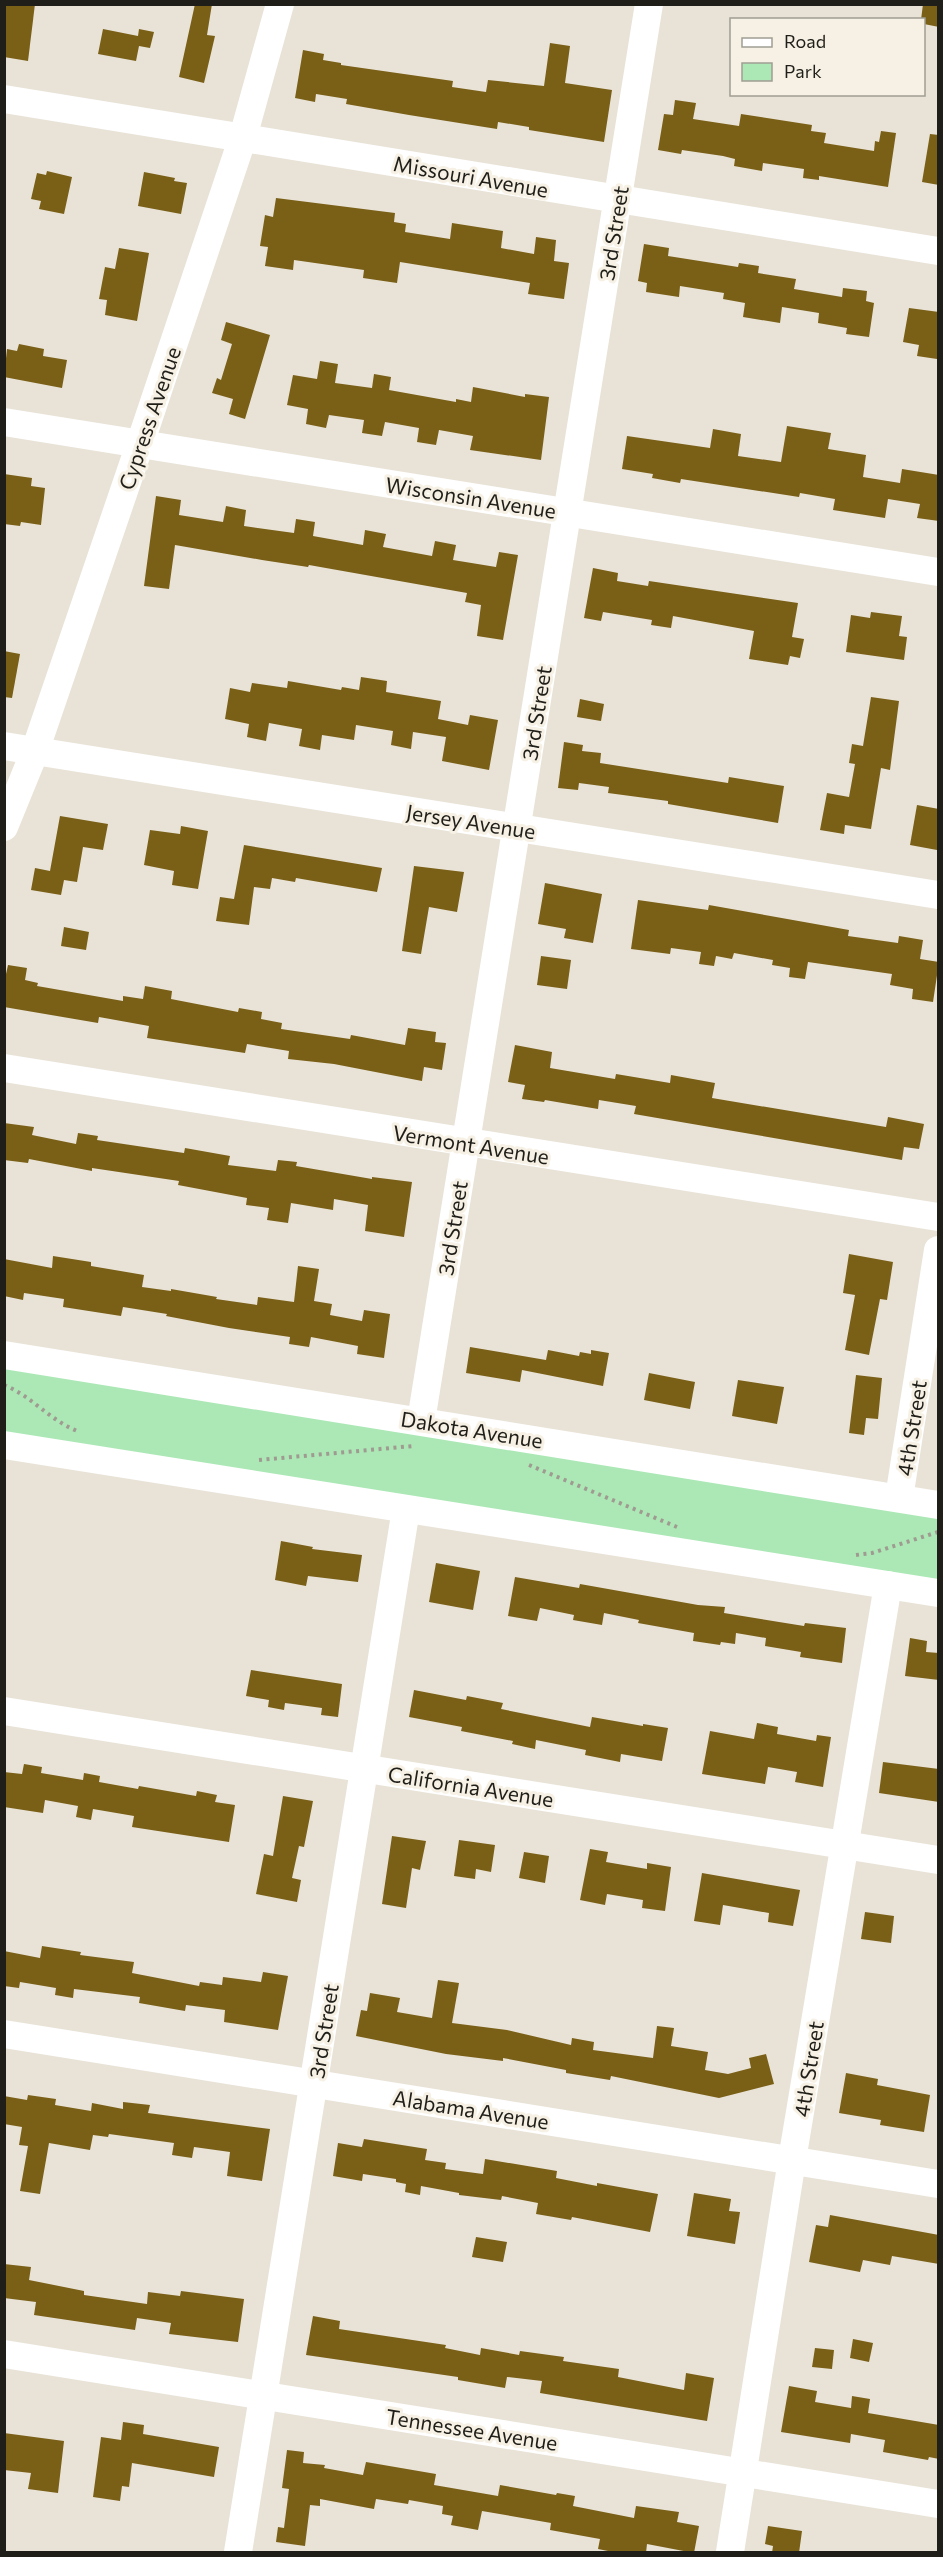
<svg xmlns="http://www.w3.org/2000/svg" width="943" height="2557" viewBox="0 0 943 2557" font-family="Commissioner,sans-serif">
	<style>
		.green { fill: #ace8b6 }
		.building { fill: #7a5f17 }
		.lines { fill: none; stroke-linecap: round; stroke-linejoin: round }
		.path { stroke: #9f9b91; stroke-width: 4; stroke-dasharray: 3 4.5; stroke-linecap: butt }
		.minor { stroke: #fff; stroke-width: 28 }
		.labels { text-anchor: middle; dominant-baseline: central; stroke-width: 6; stroke-linejoin: round; paint-order: stroke }
		.street-label { font-size: 21px; fill: #201e19; stroke: #f6f1e4 }
	</style>
	<rect width="100%" height="100%" fill="#e9e3d7"/>
	<path class="green" d="M4,1364L938,1512V1584L5,1435Z"/>
	<g class="building">
		<path d="M4,4H35L28,61L4,57Z"/>
		<path d="M195,4H212L207,35L215,36L204,83L179,77Z"/>
		<path d="M923,4H939V27L924,24V20H921Z"/>
		<path d="M103,29L138,36L139,29L154,32L150,48L139,46L136,61L98,54Z"/>
		<path d="M550,43L570,46L565,83L612,90L604,142L529,130V127L498,122L497,129L409,115L346,104L347,99L316,94L315,102L295,98L303,50L324,54L323,60L341,63V65L453,81L452,87L486,92L488,80L544,86Z"/>
		<path d="M675,100L696,103L693,119L739,126L741,114L812,125L811,131L826,133L824,143L874,151L875,141L879,142L881,131L896,133L888,187L819,176V180L803,178L804,169L763,163L762,171L734,166L735,159L723,156L682,150L681,154L658,150L664,114L673,115Z"/>
		<path d="M930,134L939,135V185L922,182Z"/>
		<path d="M47,171L72,177L64,214L39,209L41,201L31,199L37,173L46,175Z"/>
		<path d="M144,172L175,178L174,181L187,183L181,214L138,206Z"/>
		<path d="M276,198L395,213L394,222L406,224L405,232L450,239L452,223L503,231L501,248L534,254L536,237L556,240L554,261L569,263L564,299L528,294L530,283L400,262L397,283L363,278L364,270L294,260L293,270L265,266L268,247L260,246L265,215L273,217Z"/>
		<path d="M644,244L669,248L668,256L738,267L739,263L759,266L758,273L796,279L794,289L842,297L843,288L867,291L866,301L874,303L869,337L846,334L847,328L818,323L819,313L782,307L780,323L743,317L745,303L723,299L724,293L680,286L679,297L646,292L647,283L638,281Z"/>
		<path d="M119,248L149,253L137,321L105,315L107,300L99,299L105,267L115,269Z"/>
		<path d="M909,308L939,312L937,359L917,356L919,345L903,342Z"/>
		<path d="M226,322L270,335L245,419L229,414L233,399L212,393L217,378L221,380L232,344L221,340Z"/>
		<path d="M19,344L44,349L43,356L67,360L62,388L4,377L7,349L17,351Z"/>
		<path d="M320,361L338,364L335,383L372,388L374,374L391,377L389,390L456,402V399L471,402L473,387L525,397V394L549,397L541,460L470,450L473,436L439,430L436,445L417,442L419,428L385,422L382,436L362,433L364,420L329,415L326,428L306,424L308,409L287,405L293,375L317,379Z"/>
		<path d="M787,426L831,433L828,449L866,455L863,477L900,483L902,469L939,475V521L917,518L920,504L888,499L885,518L833,510L835,499L800,493L799,497L681,479L680,483L652,478L653,474L622,469L627,436L710,448L713,429L741,434L738,456L781,462Z"/>
		<path d="M4,474L32,478L31,486L45,488L41,525L21,522L20,526L4,524Z"/>
		<path d="M156,496L181,500L179,515L223,522L226,506L246,510L244,526L294,533L296,519L315,522L313,536L363,545L365,530L386,534L383,547L432,556L435,541L456,545L453,560L496,567L499,552L518,555L503,640L477,636L481,605L465,602L467,593L309,565L308,567L262,560L175,545L169,589L144,586Z"/>
		<path d="M593,568L618,573L617,581L648,586L649,581L798,603L792,637L804,639L800,658L790,656L788,665L749,659L754,631L673,616L671,628L651,625L652,620L603,612L601,621L584,618Z"/>
		<path d="M871,612L902,616L899,636L907,637L904,660L846,652L851,615L870,618Z"/>
		<path d="M4,651L20,654L12,698L4,697Z"/>
		<path d="M361,677L387,681L386,692L441,701L438,719L468,725L470,715L498,720L489,770L442,761L446,737L413,732L411,749L391,745L393,731L356,725L354,740L322,735L320,750L299,746L302,729L269,723L266,741L247,737L249,724L225,719L230,688L250,692L252,683L287,688L288,681L341,690L342,687L359,690Z"/>
		<path d="M871,697L899,701L890,770L881,768L871,829L845,825L844,834L820,830L827,793L849,797L855,764L849,763L852,744L863,746Z"/>
		<path d="M580,699L604,704L601,721L577,717Z"/>
		<path d="M564,742L583,745L582,751L601,753L600,763L728,783L729,777L784,786L778,823L668,804V801L608,793L609,787L579,783L578,790L558,788Z"/>
		<path d="M917,805L939,809L937,850L910,845Z"/>
		<path d="M60,816L108,824L103,850L83,847L77,882L64,880L61,895L31,890L35,868L50,871Z"/>
		<path d="M181,826L208,831L198,889L172,885L174,871L144,865L150,830L180,834Z"/>
		<path d="M244,845L382,868L377,892L296,878L295,882L272,878L270,889L254,887L249,925L216,921L220,897L234,899Z"/>
		<path d="M414,866L464,872L457,912L429,907L421,954L402,951Z"/>
		<path d="M545,883L602,894L593,943L564,938L566,929L538,924Z"/>
		<path d="M638,900L708,910L709,905L849,930L848,936L898,943L899,936L923,940L920,959L939,962L933,1002L912,999L913,989L890,985L892,974L808,962L805,979L789,977L790,968L772,965L773,960L734,953L732,959L716,956L714,966L699,964L701,952L671,948L670,954L631,949Z"/>
		<path d="M64,927L89,932L86,950L61,946Z"/>
		<path d="M541,956L571,960L567,989L537,985Z"/>
		<path d="M8,965L27,968L25,980L38,983L37,986L123,1001V996L143,999L145,986L172,991L171,999L238,1012L239,1008L262,1012L261,1019L282,1023L281,1029L350,1039L351,1035L405,1045L408,1028L436,1032L435,1042L446,1043L442,1070L424,1067L422,1081L334,1064L288,1059L289,1051L247,1044L245,1053L147,1038L149,1026L99,1017L98,1023L4,1007V983Z"/>
		<path d="M515,1045L552,1052L550,1068L615,1079L616,1074L670,1083L671,1075L715,1083L712,1098L886,1127L888,1117L924,1124L919,1149L904,1147L902,1160L634,1114L636,1106L599,1100L598,1109L545,1100L544,1102L522,1099L525,1085L508,1082Z"/>
		<path d="M4,1123L34,1127L32,1135L76,1144L78,1133L98,1136L97,1140L184,1153L185,1148L230,1156L228,1165L276,1171L278,1160L297,1162L296,1166L372,1179V1177L412,1182L404,1237L365,1231L368,1205L334,1199L333,1210L291,1203L288,1223L267,1220L269,1208L246,1205L247,1198L178,1185L179,1181L92,1168V1171L29,1159L28,1163L4,1160Z"/>
		<path d="M849,1254L893,1262L887,1300L880,1299L869,1355L845,1350L855,1295L843,1293Z"/>
		<path d="M53,1256L91,1262V1266L144,1275L142,1287L171,1291V1289L217,1297L216,1299L257,1305L258,1297L294,1302L298,1266L319,1269L314,1301L332,1304L330,1315L362,1321L364,1310L390,1314L384,1358L357,1354L358,1346L311,1337L309,1347L289,1344L290,1337L229,1328L166,1316L167,1314L123,1307L121,1316L63,1307L64,1299L24,1293L23,1300L4,1296V1259L52,1268Z"/>
		<path d="M470,1347L546,1360L548,1350L579,1356L580,1352L591,1354V1350L609,1353L603,1386L522,1370L520,1382L466,1373Z"/>
		<path d="M649,1373L695,1382L690,1409L644,1400Z"/>
		<path d="M856,1375L882,1378L878,1419L866,1418L864,1435L849,1433Z"/>
		<path d="M738,1380L784,1387L777,1424L732,1416Z"/>
		<path d="M281,1541L313,1547L312,1549L362,1555L358,1582L308,1576L306,1586L275,1580Z"/>
		<path d="M436,1563L480,1571L473,1610L429,1602Z"/>
		<path d="M515,1577L579,1588L580,1584L698,1605L725,1607L724,1613L804,1626L805,1623L846,1628L842,1663L800,1657L801,1652L765,1646L766,1638L736,1633L735,1644L721,1642L720,1645L693,1641L694,1633L638,1623L639,1620L604,1613L602,1625L573,1620L574,1615L540,1608L537,1621L508,1616Z"/>
		<path d="M910,1638L927,1641L926,1652L939,1653V1680L905,1676Z"/>
		<path d="M251,1670L342,1684L338,1717L321,1715L322,1708L285,1703L284,1710L268,1707L269,1700L246,1696Z"/>
		<path d="M414,1690L466,1700L467,1696L503,1703L501,1709L590,1727L592,1717L643,1726V1724L668,1728L662,1761L621,1754L620,1762L585,1755L586,1750L536,1740L535,1749L512,1744L513,1741L461,1731L462,1727L409,1717Z"/>
		<path d="M757,1723L778,1727L777,1734L816,1741L817,1735L831,1737L823,1787L795,1782L797,1772L768,1767L765,1784L702,1774L710,1731L754,1739Z"/>
		<path d="M883,1762L939,1769V1802L879,1793Z"/>
		<path d="M24,1764L42,1767L41,1773L83,1780L84,1773L100,1776L99,1782L138,1789L139,1786L196,1796L197,1791L217,1795L215,1802L235,1805L229,1842L132,1827L134,1816L93,1809L91,1820L76,1817L78,1806L45,1800L43,1813L4,1807V1772L22,1774Z"/>
		<path d="M283,1796L313,1801L304,1847L299,1846L292,1878L301,1880L297,1902L256,1894L264,1854L273,1856Z"/>
		<path d="M392,1836L426,1841L420,1870L412,1868L406,1908L382,1904Z"/>
		<path d="M459,1840L495,1845L491,1872L476,1869L475,1879L454,1876Z"/>
		<path d="M590,1849L608,1852L606,1862L647,1869V1863L671,1867L665,1911L642,1908L643,1900L607,1894L605,1905L580,1900Z"/>
		<path d="M524,1852L549,1856L545,1883L519,1878Z"/>
		<path d="M702,1873L800,1890L793,1926L768,1922L769,1913L723,1905L720,1925L694,1921Z"/>
		<path d="M865,1912L894,1916L891,1943L861,1939Z"/>
		<path d="M42,1946L81,1952L80,1955L134,1962L132,1973L199,1986L200,1982L222,1985L223,1977L261,1982L263,1972L288,1976L278,2030L224,2022L225,2010L186,2005L185,2011L139,2003L140,1997L74,1989L73,1998L55,1995L56,1988L20,1982L19,1988L4,1986V1951L40,1958Z"/>
		<path d="M438,1980L459,1983L452,2023L507,2030L571,2045L572,2038L594,2042L593,2050L653,2058L657,2026L674,2028L671,2046L708,2052L705,2070L728,2074L751,2068L749,2058L766,2054L774,2084L719,2098L611,2076L610,2080L566,2073V2070L503,2058V2061L446,2054L356,2036L361,2010L367,2011L370,1993L400,1998L397,2012L432,2018Z"/>
		<path d="M846,2073L878,2079L877,2085L930,2095L924,2132L880,2125L881,2120L839,2113Z"/>
		<path d="M28,2095L56,2099L55,2105L91,2111L92,2103L123,2109V2102L150,2105L148,2113L270,2129L262,2181L227,2176L230,2152L194,2147L192,2158L172,2155L174,2143L109,2134L108,2137L93,2135L90,2150L49,2143L40,2194L20,2191L28,2146L19,2145L22,2127L4,2124V2096L27,2100Z"/>
		<path d="M364,2139L427,2149L425,2160L446,2163L445,2169L483,2174L485,2159L557,2171L556,2178L597,2186V2183L658,2194L650,2232L572,2217L571,2220L536,2214L538,2203L502,2196L501,2200L459,2195V2193L421,2186L420,2195L405,2192L406,2184L396,2182V2179L363,2174L362,2181L333,2176L338,2143L362,2147Z"/>
		<path d="M694,2193L731,2199L729,2211L740,2212L735,2244L687,2236Z"/>
		<path d="M830,2215L939,2235V2264L892,2256L890,2265L863,2260L860,2272L809,2262L816,2225L828,2227Z"/>
		<path d="M476,2237L507,2242L503,2262L472,2257Z"/>
		<path d="M4,2264L31,2267L29,2280L84,2291V2295L147,2304L148,2292L180,2296L181,2291L244,2299L238,2342L169,2334L171,2323L137,2318L135,2330L34,2315L36,2302L4,2298Z"/>
		<path d="M313,2316L340,2321L339,2329L446,2345L445,2348L480,2355L481,2348L519,2355L520,2351L564,2357L563,2361L619,2369L618,2377L684,2390L686,2373L714,2378L707,2421L540,2393L542,2381L507,2377L505,2388L458,2380V2377L306,2355Z"/>
		<path d="M853,2339L873,2343L869,2362L850,2358Z"/>
		<path d="M815,2348L834,2350L832,2369L812,2367Z"/>
		<path d="M789,2386L817,2391L815,2402L851,2408L852,2396L870,2399L868,2413L939,2425V2459L929,2457L928,2460L883,2452L885,2440L851,2434L850,2443L781,2432Z"/>
		<path d="M123,2422L144,2425L143,2434L219,2447L214,2477L132,2463L129,2487L122,2486L120,2501L93,2497L101,2437L121,2440Z"/>
		<path d="M4,2433L64,2441L58,2493L28,2489L31,2473L4,2470Z"/>
		<path d="M287,2450L304,2452L303,2463L325,2465L324,2468L363,2475L366,2462L436,2474L434,2485L498,2496L500,2485L556,2495L557,2493L575,2496L573,2506L634,2518L636,2506L679,2512L677,2522L699,2526L694,2553L647,2544L646,2553H618L598,2549L600,2539L550,2530L551,2523L482,2511L478,2530L451,2525L453,2516L442,2514L443,2506L409,2500L408,2504L376,2499L374,2509L320,2499V2506L310,2505L305,2546L276,2542L278,2527L284,2528L289,2489L282,2488Z"/>
		<path d="M768,2526L802,2531L799,2553H772L773,2546L765,2544Z"/>
	</g>
	<g class="lines">
		<g class="path">
			<path d="M4,1385C32,1396 51,1422 80,1432"/>
			<path d="M259,1460L413,1446"/>
			<path d="M529,1465L677,1527"/>
			<path d="M856,1555L872,1553L938,1532"/>
		</g>
		<g class="minor">
			<path d="M4,99L938,251"/>
			<path d="M4,422L938,572"/>
			<path d="M4,746L938,895"/>
			<path d="M4,827L35,751L140,444L243,137L280,4"/>
			<path d="M4,1068L938,1217"/>
			<path d="M4,1355L938,1505"/>
			<path d="M421,1421L649,4"/>
			<path d="M4,1445L938,1593"/>
			<path d="M899,1498L938,1250"/>
			<path d="M4,1711L938,1860"/>
			<path d="M4,2034L938,2184"/>
			<path d="M4,2354L938,2504"/>
			<path d="M238,2552L406,1509"/>
			<path d="M730,2552L792,2160L888,1585"/>
		</g>
	</g>
	<g class="labels">
		<g class="street-label">
			<text transform="translate(471 176) rotate(10)">Missouri Avenue</text>
			<text transform="translate(613 233) rotate(-81)">3rd Street</text>
			<text transform="translate(149 418) rotate(-71)">Cypress Avenue</text>
			<text transform="translate(471 497) rotate(9)">Wisconsin Avenue</text>
			<text transform="translate(536 713) rotate(-81)">3rd Street</text>
			<text transform="translate(471 821) rotate(9)">Jersey Avenue</text>
			<text transform="translate(471 1144) rotate(9)">Vermont Avenue</text>
			<text transform="translate(452 1228) rotate(-81)">3rd Street</text>
			<text transform="translate(911 1428) rotate(-81)">4th Street</text>
			<text transform="translate(472 1429) rotate(9)">Dakota Avenue</text>
			<text transform="translate(471 1786) rotate(9)">California Avenue</text>
			<text transform="translate(323 2031) rotate(-81)">3rd Street</text>
			<text transform="translate(808 2069) rotate(-81)">4th Street</text>
			<text transform="translate(471 2109) rotate(9)">Alabama Avenue</text>
			<text transform="translate(472 2429) rotate(9)">Tennessee Avenue</text>
		</g>
	</g>
	<rect width="943" height="2557" fill="none" stroke="#201e19" stroke-width="12"/>
	<rect x="730" y="18" width="195" height="78" fill="#f6f1e4" stroke="#a09d93" stroke-width="1.5"/>
	<rect x="742" y="38" width="30" height="9" fill="#ffffff" stroke="#a09d93" stroke-width="1.5"/>
	<text x="784" y="48" font-size="18" fill="#201e19">Road</text>
	<rect x="742" y="63" width="30" height="18" fill="#ace8b6" stroke="#a09d93" stroke-width="1.5"/>
	<text x="784" y="78" font-size="18" fill="#201e19">Park</text>
</svg>
